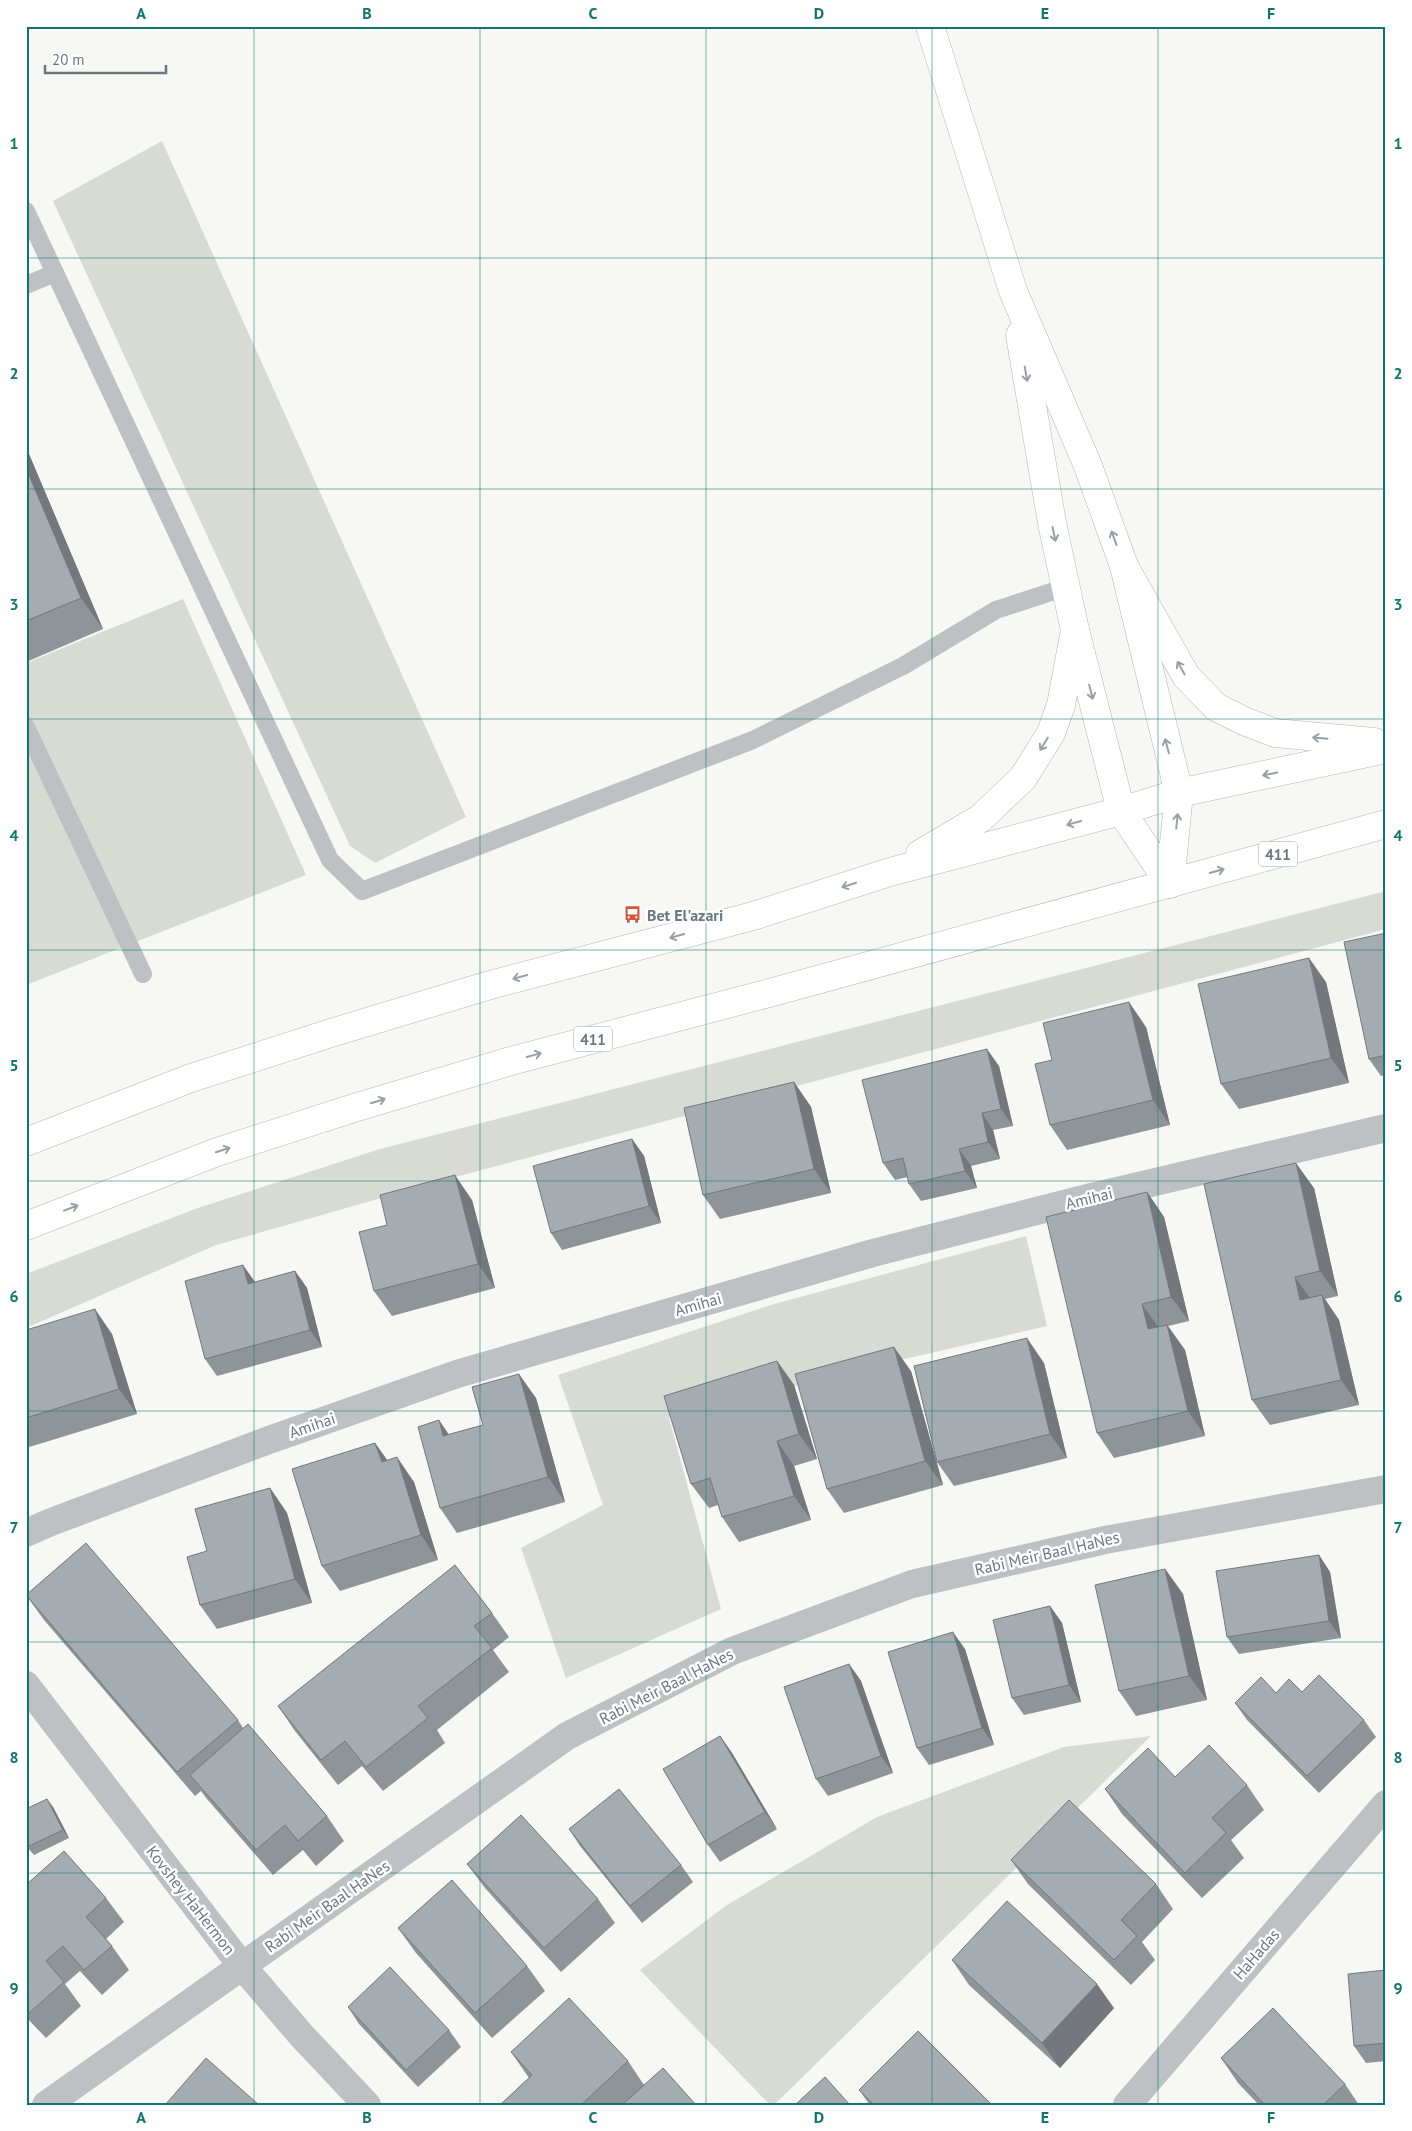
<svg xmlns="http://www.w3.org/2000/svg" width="1412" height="2131" viewBox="0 0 1412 2131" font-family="'PT Sans',sans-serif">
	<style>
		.green { fill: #d7dbd4 }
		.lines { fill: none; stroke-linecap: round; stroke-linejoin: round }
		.secondary-casing { stroke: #afb5b9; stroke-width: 29 }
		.primary-casing { stroke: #b1b5b8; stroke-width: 29 }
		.service { stroke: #bdc1c4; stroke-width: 18 }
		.minor { stroke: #bdc1c4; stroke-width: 28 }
		.secondary { stroke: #fff; stroke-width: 28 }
		.primary { stroke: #fff; stroke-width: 28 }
		.wall { fill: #8e9498 }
		.shaded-wall { fill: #74787c }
		.building { fill: #a5acb1; stroke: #74787c }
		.oneway { stroke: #97a0a8 }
		.grid { fill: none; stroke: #0f766e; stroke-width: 1; stroke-opacity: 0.55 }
		.labels { text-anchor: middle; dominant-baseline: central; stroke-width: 5; stroke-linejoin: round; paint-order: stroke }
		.shield { fill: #fff; stroke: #97a0a8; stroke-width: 1 }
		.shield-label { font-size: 15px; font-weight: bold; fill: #6a7882 }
		.poi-label { font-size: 16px; font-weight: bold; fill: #6a7882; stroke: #fff; text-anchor: start }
		.street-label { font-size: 16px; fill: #6a7882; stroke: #fff }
		.neatline { fill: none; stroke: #0f766e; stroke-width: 2 }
		.grid-label { font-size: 16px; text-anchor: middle; font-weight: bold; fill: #0f766e }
	</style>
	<rect width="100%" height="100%" fill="#f7f7f4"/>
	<g class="green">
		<path d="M162,141L466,817L375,863L350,846L53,201Z"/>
		<path d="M183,599L306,875L26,985V663Z"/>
		<path d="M1386,891V929L459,1176L216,1245L26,1328V1274L195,1209L380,1149Z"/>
		<path d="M1026,1236L1047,1326L849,1372L669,1418L721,1609L566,1678L521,1548L603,1505L558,1375L774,1304Z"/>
		<path d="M1151,1736L774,2105H770L640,1970L727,1905L877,1817L1064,1747Z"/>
	</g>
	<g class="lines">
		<defs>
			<g id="secondary">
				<path d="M930,26L1013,291L1088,466L1124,566L1179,793L1170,884"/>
				<path d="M1020,335L1052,523L1075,630L1121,811L1170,884"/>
			</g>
			<g id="primary">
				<path d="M1124,566L1186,676L1216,707L1244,721L1275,733L1374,742"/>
				<path d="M920,854L981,818L1023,778L1051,733L1061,705L1075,630"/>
				<path d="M26,1142L191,1078L331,1033L490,985L753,916L890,872L1121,811L1179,793L1386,749"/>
				<path d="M26,1226L217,1152L354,1108L511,1061L773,992L1386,824"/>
			</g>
		</defs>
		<use href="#secondary" class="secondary-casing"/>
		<use href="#primary" class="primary-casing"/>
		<g class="service">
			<path d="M26,211L330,860L362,891L753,740L903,666L996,610L1066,587"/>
			<path d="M26,285L55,273"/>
			<path d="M26,727L143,974"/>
		</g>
		<g class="minor">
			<path d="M26,1533L51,1522L269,1440L457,1374L873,1253L1091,1197L1386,1128"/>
			<path d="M26,1685L242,1966L302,2036L367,2105"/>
			<path d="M46,2105L567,1736L732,1651L912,1584L1105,1540L1386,1489"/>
			<path d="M1127,2105L1386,1804"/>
		</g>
		<use href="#secondary" class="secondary"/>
		<use href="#primary" class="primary"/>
	</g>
	<g class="wall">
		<path d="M26,447L103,629L26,662Z"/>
		<path d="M1386,933V1075L1381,1076L1369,1059Z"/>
		<path d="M1326,982L1349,1083L1239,1109L1221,1084Z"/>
		<path d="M1146,1027L1170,1125L1067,1150L1050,1125L1052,1060Z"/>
		<path d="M999,1066L1013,1126L993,1130L1000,1159L971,1166L977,1188L921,1201L909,1184L908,1177L895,1180L883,1163Z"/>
		<path d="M794,1082L811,1107L831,1193L720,1219L703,1195Z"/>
		<path d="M632,1139L644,1156L661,1223L562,1250L551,1233Z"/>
		<path d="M1314,1188L1338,1296L1325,1299L1339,1320L1359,1405L1270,1425L1252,1400Z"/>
		<path d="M1147,1192L1164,1217L1189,1321L1168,1326L1185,1350L1205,1436L1114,1458L1097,1433Z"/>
		<path d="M472,1200L495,1288L392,1316L374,1291L387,1225Z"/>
		<path d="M295,1271L307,1288L322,1347L217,1376L205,1359Z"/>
		<path d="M26,1330L112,1334L137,1414L26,1448Z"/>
		<path d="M777,1361L794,1385L817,1459L794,1466L811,1520L739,1542L722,1517L718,1505L709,1508L691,1484Z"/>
		<path d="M1044,1363L1067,1458L954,1486L937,1462Z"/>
		<path d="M911,1371L943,1485L844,1513L827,1489Z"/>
		<path d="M536,1398L565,1502L457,1533L440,1508L483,1425Z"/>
		<path d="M375,1443L387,1460L414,1482L438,1560L340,1591L322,1566Z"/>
		<path d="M270,1488L287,1513L312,1603L217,1629L200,1605L207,1551Z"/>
		<path d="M1319,1555L1330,1572L1341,1638L1239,1654L1227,1637Z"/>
		<path d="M1165,1569L1183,1594L1207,1700L1136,1716L1119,1691Z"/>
		<path d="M26,1595L238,1720L243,1728L327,1816L344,1841L316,1866L303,1850L273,1875L207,1799L201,1791L195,1796L44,1620Z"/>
		<path d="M1050,1606L1062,1623L1081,1702L1024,1715L1012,1698Z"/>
		<path d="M492,1613L509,1637L493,1650L509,1672L437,1730L445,1743L383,1791L362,1766L338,1785L295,1731L278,1706Z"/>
		<path d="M965,1649L994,1745L929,1765L917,1748Z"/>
		<path d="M849,1664L861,1681L893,1773L828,1796L816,1779Z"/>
		<path d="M1302,1692L1364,1720L1376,1737L1319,1793L1247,1720L1235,1703L1276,1693Z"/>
		<path d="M720,1736L732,1753L777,1829L720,1862L708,1845Z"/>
		<path d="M1175,1777L1247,1785L1264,1810L1231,1840L1244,1858L1202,1898L1122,1814L1105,1789Z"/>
		<path d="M53,1807L69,1838L34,1855L27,1847Z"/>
		<path d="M569,1829L681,1865L693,1882L642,1923L580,1846Z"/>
		<path d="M1011,1860L1156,1884L1173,1909L1142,1942L1155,1960L1131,1985L1028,1884Z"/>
		<path d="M467,1864L598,1899L615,1923L561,1972L485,1888Z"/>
		<path d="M26,1885L106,1898L124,1922L106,1939L112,1946L129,1970L102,1995L80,1971L65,1984L81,2006L46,2038L26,2017Z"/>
		<path d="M398,1928L527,1966L545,1991L492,2038L416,1953Z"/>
		<path d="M952,1960L1114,2008L1060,2068L969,1985Z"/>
		<path d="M1386,1970V2061L1366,2063L1354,2046Z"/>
		<path d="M348,2007L449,2030L461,2047L418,2087L359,2024Z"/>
		<path d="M511,2052L628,2061L644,2085L696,2105H500L529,2078Z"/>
		<path d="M1221,2058L1345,2084L1359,2105H1259L1238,2083Z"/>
		<path d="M859,2090L992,2105H870Z"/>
	</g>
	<g class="shaded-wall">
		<path d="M26,447L103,629L81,598L26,468Z"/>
		<path d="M1309,958L1326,982L1349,1083L1331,1058Z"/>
		<path d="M1129,1002L1146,1027L1170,1125L1153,1100Z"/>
		<path d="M987,1049L999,1066L1013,1126L1001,1109Z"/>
		<path d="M794,1082L811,1107L831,1193L814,1169Z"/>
		<path d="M982,1113L993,1130L1000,1159L988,1142Z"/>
		<path d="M632,1139L644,1156L661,1223L649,1206Z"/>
		<path d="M959,1149L971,1166L977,1188L965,1171Z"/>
		<path d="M1296,1163L1314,1188L1338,1296L1320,1271Z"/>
		<path d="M455,1175L472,1200L495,1288L478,1264Z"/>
		<path d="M1147,1192L1164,1217L1189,1321L1171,1297Z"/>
		<path d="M243,1265L255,1282L248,1284Z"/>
		<path d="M295,1271L307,1288L322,1347L310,1330Z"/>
		<path d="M1295,1277L1312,1301L1300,1300Z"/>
		<path d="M1322,1295L1339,1320L1359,1405L1341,1380Z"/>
		<path d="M1142,1304L1159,1328L1148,1329Z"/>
		<path d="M95,1309L112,1334L137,1414L119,1389Z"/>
		<path d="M1167,1325L1185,1350L1205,1436L1188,1411Z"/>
		<path d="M1027,1338L1044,1363L1067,1458L1050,1434Z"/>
		<path d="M894,1347L911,1371L943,1485L925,1461Z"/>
		<path d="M777,1361L794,1385L817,1459L799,1434Z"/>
		<path d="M519,1374L536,1398L565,1502L548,1477Z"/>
		<path d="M439,1420L456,1445L443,1436Z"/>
		<path d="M777,1441L794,1466L811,1520L794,1496Z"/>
		<path d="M375,1443L392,1467L382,1462Z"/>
		<path d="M397,1457L414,1482L438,1560L421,1535Z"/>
		<path d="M270,1488L287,1513L312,1603L295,1579Z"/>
		<path d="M1319,1555L1330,1572L1341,1638L1329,1621Z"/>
		<path d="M1165,1569L1183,1594L1207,1700L1189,1676Z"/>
		<path d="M1050,1606L1062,1623L1081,1702L1069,1685Z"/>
		<path d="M953,1632L965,1649L994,1745L982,1728Z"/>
		<path d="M849,1664L861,1681L893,1773L881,1756Z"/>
		<path d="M720,1736L732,1753L777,1829L765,1812Z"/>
		<path d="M47,1799L53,1807L69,1838L63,1830Z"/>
		<path d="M1097,1984L1114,2008L1060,2068L1042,2043Z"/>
	</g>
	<g class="building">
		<path d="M26,468L81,598L26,621Z"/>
		<path d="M1386,933V1055L1369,1059L1344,942Z"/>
		<path d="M1309,958L1331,1058L1221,1084L1198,984Z"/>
		<path d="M1129,1002L1153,1100L1050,1125L1035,1064L1052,1060L1043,1023Z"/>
		<path d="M987,1049L1001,1109L982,1113L988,1142L959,1149L965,1171L909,1184L903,1158L883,1163L862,1080Z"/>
		<path d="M794,1082L814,1169L703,1195L684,1108Z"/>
		<path d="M632,1139L649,1206L551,1233L533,1166Z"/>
		<path d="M1296,1163L1320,1271L1295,1277L1300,1300L1322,1295L1341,1380L1252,1400L1204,1184Z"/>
		<path d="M455,1175L478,1264L374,1291L359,1232L387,1225L380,1195Z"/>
		<path d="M1147,1192L1171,1297L1142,1304L1148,1329L1167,1325L1188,1411L1097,1433L1046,1217Z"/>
		<path d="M243,1265L248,1284L295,1271L310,1330L205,1359L185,1281Z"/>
		<path d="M95,1309L119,1389L26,1418V1330Z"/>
		<path d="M1027,1338L1050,1434L937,1462L914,1366Z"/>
		<path d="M894,1347L925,1461L827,1489L795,1374Z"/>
		<path d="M777,1361L799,1434L777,1441L794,1496L722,1517L710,1478L691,1484L664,1396Z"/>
		<path d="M519,1374L548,1477L440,1508L418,1427L439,1420L443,1436L483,1425L472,1387Z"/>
		<path d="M375,1443L382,1462L397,1457L421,1535L322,1566L292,1469Z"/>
		<path d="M270,1488L295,1579L200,1605L187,1557L207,1551L195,1509Z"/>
		<path d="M86,1543L238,1720L177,1772L26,1595Z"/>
		<path d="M1319,1555L1329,1621L1227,1637L1216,1571Z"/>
		<path d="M455,1565L492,1613L474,1626L492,1648L418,1706L428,1718L366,1767L345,1741L321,1760L278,1706Z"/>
		<path d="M1165,1569L1189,1676L1119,1691L1095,1585Z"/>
		<path d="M1050,1606L1069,1685L1012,1698L993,1620Z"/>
		<path d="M953,1632L982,1728L917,1748L888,1652Z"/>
		<path d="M849,1664L881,1756L816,1779L784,1687Z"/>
		<path d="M1319,1675L1364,1720L1307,1776L1235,1703L1261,1677L1276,1693L1289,1679L1302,1692Z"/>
		<path d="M248,1724L327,1816L298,1841L285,1825L256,1850L190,1775Z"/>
		<path d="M720,1736L765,1812L708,1845L663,1769Z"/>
		<path d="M1209,1745L1247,1785L1212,1818L1226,1833L1185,1873L1105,1789L1148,1748L1175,1777Z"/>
		<path d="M619,1789L681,1865L630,1906L569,1829Z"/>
		<path d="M47,1799L63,1830L27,1847L26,1844V1809Z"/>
		<path d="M1069,1800L1156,1884L1121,1920L1137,1936L1114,1960L1011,1860Z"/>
		<path d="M521,1815L598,1899L544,1948L467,1864Z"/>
		<path d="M64,1851L106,1898L86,1917L112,1946L84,1970L63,1946L46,1961L64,1982L28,2014L26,2011V1885Z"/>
		<path d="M452,1880L527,1966L475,2013L398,1928Z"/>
		<path d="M1007,1901L1097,1984L1042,2043L952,1960Z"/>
		<path d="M390,1967L449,2030L406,2070L348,2007Z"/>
		<path d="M1386,1970V2043L1354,2046L1348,1974Z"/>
		<path d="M569,1998L628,2061L581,2105H500L532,2075L511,2052Z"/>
		<path d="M1273,2008L1345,2084L1323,2105H1265L1221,2058Z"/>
		<path d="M918,2031L992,2105H874L859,2090Z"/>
		<path d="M206,2058L259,2105H165Z"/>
		<path d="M663,2068L696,2105H622Z"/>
		<path d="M825,2077L850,2105H795Z"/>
	</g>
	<defs><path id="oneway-shaft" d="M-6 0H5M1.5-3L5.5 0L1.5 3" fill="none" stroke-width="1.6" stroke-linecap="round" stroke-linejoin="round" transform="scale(1.25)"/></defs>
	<g class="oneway">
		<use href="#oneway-shaft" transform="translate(1026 374) rotate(80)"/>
		<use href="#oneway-shaft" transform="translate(1054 534) rotate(78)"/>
		<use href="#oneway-shaft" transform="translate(1114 538) rotate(-110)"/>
		<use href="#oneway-shaft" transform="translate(1181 668) rotate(-119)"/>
		<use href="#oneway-shaft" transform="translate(1091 692) rotate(76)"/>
		<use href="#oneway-shaft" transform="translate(1320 738) rotate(-175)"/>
		<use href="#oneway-shaft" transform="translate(1044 744) rotate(121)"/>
		<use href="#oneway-shaft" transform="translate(1167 746) rotate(-105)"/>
		<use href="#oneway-shaft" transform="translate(1270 774) rotate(168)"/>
		<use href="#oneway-shaft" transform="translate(1177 821) rotate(-84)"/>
		<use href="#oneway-shaft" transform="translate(1074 823) rotate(165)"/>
		<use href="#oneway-shaft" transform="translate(1217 871) rotate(-16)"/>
		<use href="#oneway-shaft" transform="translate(849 885) rotate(162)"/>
		<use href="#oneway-shaft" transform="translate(677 936) rotate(165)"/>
		<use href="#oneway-shaft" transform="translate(520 977) rotate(165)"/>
		<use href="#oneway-shaft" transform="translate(534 1055) rotate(-15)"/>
		<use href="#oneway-shaft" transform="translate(378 1101) rotate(-17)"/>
		<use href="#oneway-shaft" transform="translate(223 1150) rotate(-18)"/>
		<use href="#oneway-shaft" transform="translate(71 1208) rotate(-21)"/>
	</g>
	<path class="grid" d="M254,26V2105M480,26V2105M706,26V2105M932,26V2105M1158,26V2105M26,258H1386M26,489H1386M26,719H1386M26,950H1386M26,1181H1386M26,1411H1386M26,1642H1386M26,1873H1386"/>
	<defs>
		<symbol id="bus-bare" viewBox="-9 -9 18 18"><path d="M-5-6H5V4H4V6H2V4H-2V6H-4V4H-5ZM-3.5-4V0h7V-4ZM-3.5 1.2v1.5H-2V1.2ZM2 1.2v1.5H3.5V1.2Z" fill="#cf583d" stroke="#fff" stroke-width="2.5" paint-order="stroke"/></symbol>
	</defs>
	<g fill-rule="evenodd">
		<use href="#bus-bare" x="620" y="902" width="25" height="25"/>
	</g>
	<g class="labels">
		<g class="shield">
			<rect x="1259" y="841.5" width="38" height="25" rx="4"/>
			<rect x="574" y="1026.5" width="38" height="25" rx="4"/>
		</g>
		<g class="shield-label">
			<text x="1278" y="854">411</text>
			<text x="593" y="1039">411</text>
		</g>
		<g class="poi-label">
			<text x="647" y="915">Bet El'azari</text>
		</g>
		<g class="street-label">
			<text transform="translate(1089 1198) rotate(-14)">Amihai</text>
			<text transform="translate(698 1304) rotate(-16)">Amihai</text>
			<text transform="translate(312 1425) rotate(-19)">Amihai</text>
			<text transform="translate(1047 1553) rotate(-13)">Rabi Meir Baal HaNes</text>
			<text transform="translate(666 1686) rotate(-27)">Rabi Meir Baal HaNes</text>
			<text transform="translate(191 1900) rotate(52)">Kovshey HaHermon</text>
			<text transform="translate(327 1906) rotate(-35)">Rabi Meir Baal HaNes</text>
			<text transform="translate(1256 1954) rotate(-49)">HaHadas</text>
		</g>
	</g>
	<rect width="1412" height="2131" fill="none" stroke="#ffffff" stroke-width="55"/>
	<path d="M45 65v8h121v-8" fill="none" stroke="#6a7882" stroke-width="2.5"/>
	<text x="52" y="65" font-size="15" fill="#6a7882" stroke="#ffffff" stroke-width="4" paint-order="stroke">20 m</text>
	<rect x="28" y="28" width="1356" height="2076" class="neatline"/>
	<g class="grid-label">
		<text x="141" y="19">A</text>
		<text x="367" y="19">B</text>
		<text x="593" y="19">C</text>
		<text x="819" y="19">D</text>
		<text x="1045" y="19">E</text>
		<text x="1271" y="19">F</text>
		<text x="14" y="149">1</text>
		<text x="1398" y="149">1</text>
		<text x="14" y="379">2</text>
		<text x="1398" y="379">2</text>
		<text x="14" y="610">3</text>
		<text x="1398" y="610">3</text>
		<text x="14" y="841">4</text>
		<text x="1398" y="841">4</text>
		<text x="14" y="1071">5</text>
		<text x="1398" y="1071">5</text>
		<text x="14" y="1302">6</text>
		<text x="1398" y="1302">6</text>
		<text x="14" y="1533">7</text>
		<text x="1398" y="1533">7</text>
		<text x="14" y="1763">8</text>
		<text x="1398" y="1763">8</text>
		<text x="14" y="1994">9</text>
		<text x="1398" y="1994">9</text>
		<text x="141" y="2123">A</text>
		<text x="367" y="2123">B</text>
		<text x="593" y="2123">C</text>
		<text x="819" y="2123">D</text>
		<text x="1045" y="2123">E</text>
		<text x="1271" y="2123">F</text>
	</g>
</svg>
